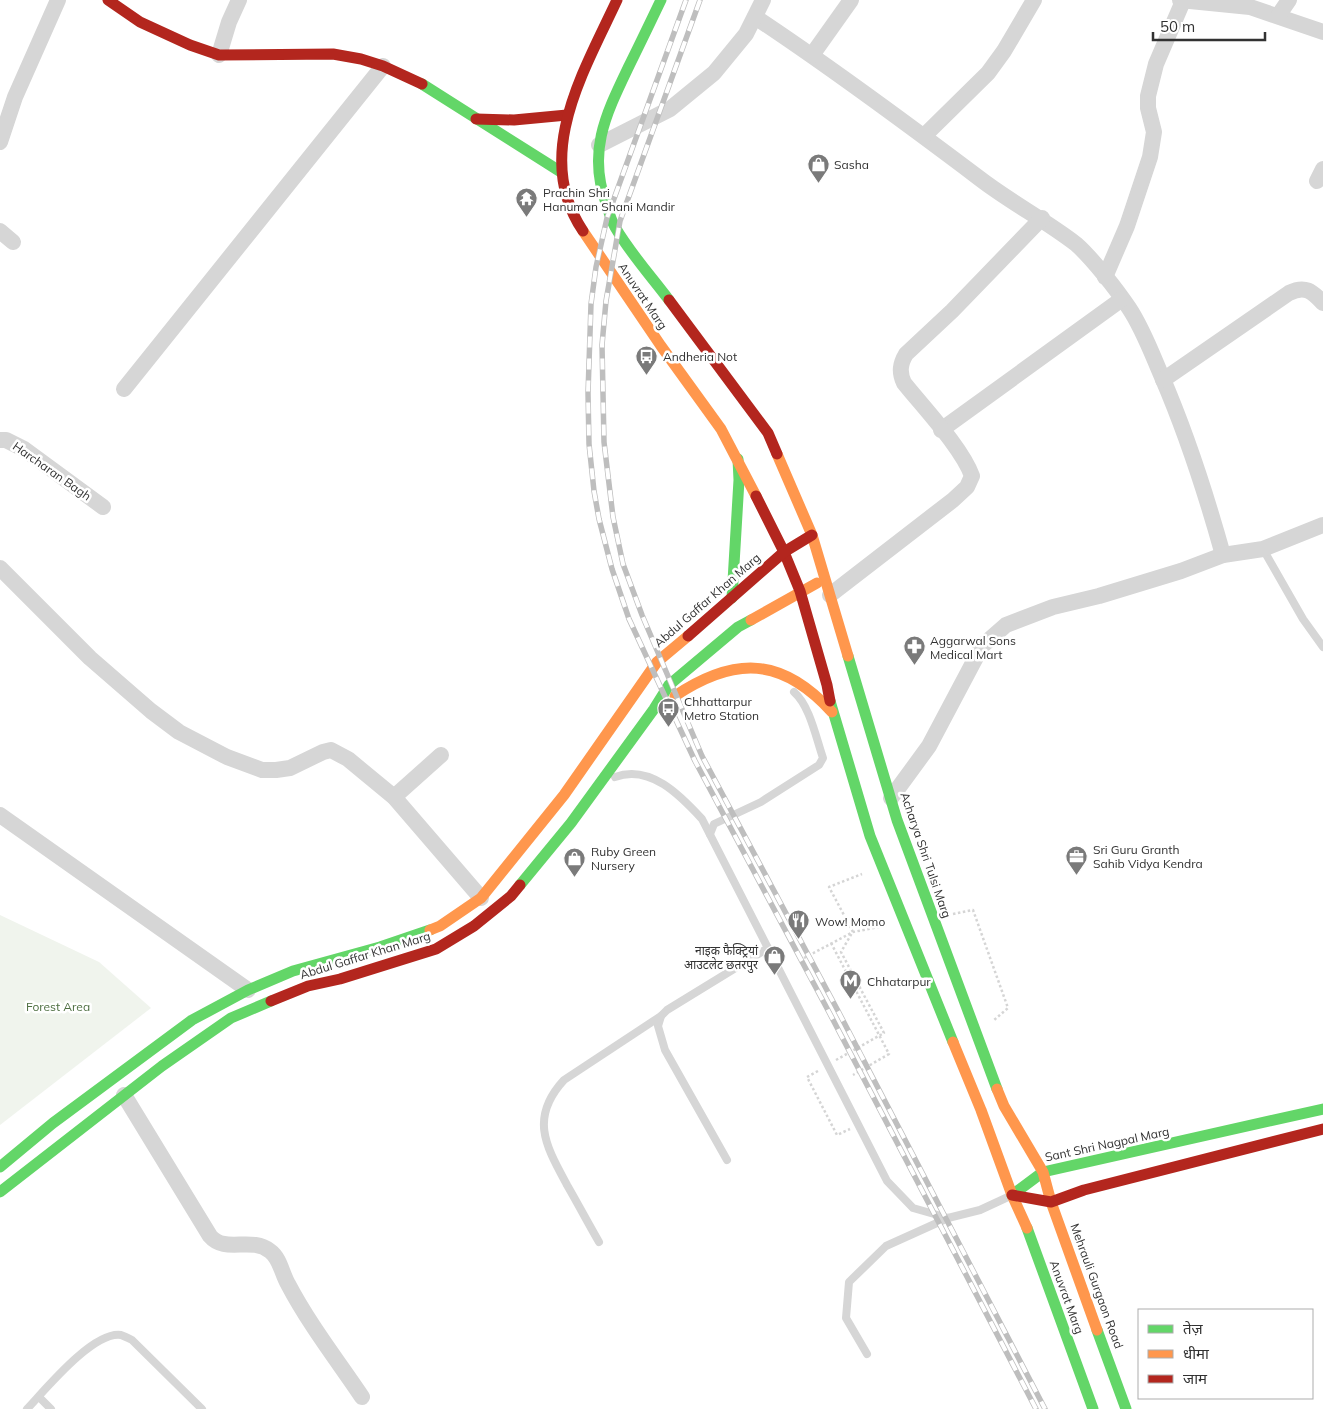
<svg xmlns="http://www.w3.org/2000/svg" width="1323" height="1409" viewBox="0 0 1323 1409" font-family="Mulish,'Noto Sans Devanagari',sans-serif">
	<style>
		.green { fill: #f0f4ed }
		.lines { fill: none; stroke-linecap: round; stroke-linejoin: round }
		.path { stroke: #d5d5d5; stroke-width: 2.5; stroke-dasharray: 2.5 2.5; stroke-linecap: butt }
		.lane { stroke: #d6d6d6; stroke-width: 8 }
		.street { stroke: #d6d6d6; stroke-width: 16 }
		.fast { stroke: #63d668; stroke-width: 11 }
		.slow { stroke: #ff974d; stroke-width: 11 }
		.jam { stroke: #b3261e; stroke-width: 11 }
		.rail-casing { stroke: #bebebe; stroke-width: 5.5 }
		.rail { stroke: #fff; stroke-width: 4; stroke-dasharray: 11; stroke-linecap: butt }
		.labels { text-anchor: middle; dominant-baseline: central; stroke-width: 5; stroke-linejoin: round; paint-order: stroke }
		.poi-label { font-size: 12px; fill: #323232; stroke: #fff; text-anchor: start }
		.street-label { font-size: 12px; fill: #323232; stroke: #fff }
		.park-label { font-size: 12px; fill: #4d6e40; stroke: #fff }
	</style>
	<rect width="100%" height="100%" fill="#fff"/>
	<path class="green" d="M0,915L99,962L151,1008L0,1125Z"/>
	<g class="lines">
		<g class="path">
			<path d="M953,914L973,910L1008,1008L993,1021"/>
			<path d="M853,932L829,887L862,874"/>
			<path d="M831,943L889,1054L853,1075"/>
			<path d="M804,958L853,932L884,926"/>
			<path d="M836,1060L884,1033L841,952L852,933"/>
			<path d="M818,1071L807,1077L837,1135L850,1129"/>
		</g>
		<g class="lane">
			<path d="M1263,549L1303,619L1323,647"/>
			<path d="M615,777C650,764 680,795 702,819L887,1181L913,1208L948,1218L980,1210L1008,1197"/>
			<path d="M710,834L714,824L761,802L819,765L823,758C816,738 810,706 794,692"/>
			<path d="M727,1160L665,1050L658,1026L661,1016L667,1010L768,948"/>
			<path d="M599,1242C588,1223 578,1204 567,1185C546,1146 529,1118 564,1080L661,1016"/>
			<path d="M867,1354L846,1318L849,1282L886,1246L948,1218"/>
			<path d="M39,1397L51,1409"/>
			<path d="M27,1409C45,1390 93,1331 121,1335C124,1336 128,1338 132,1340L202,1409"/>
		</g>
		<g class="street">
			<path d="M1180,0L1250,7L1323,32"/>
			<path d="M1278,16L1289,0"/>
			<path d="M755,17C832,68 906,123 979,178C1010,202 1045,220 1076,244C1092,258 1117,290 1129,308C1143,329 1152,354 1162,377C1187,435 1206,494 1223,555"/>
			<path d="M219,55L229,22L239,0"/>
			<path d="M812,55L851,0"/>
			<path d="M924,136L988,73L1004,51L1034,0"/>
			<path d="M0,142L15,97L58,0"/>
			<path d="M599,145L670,109L714,73L746,34L763,0"/>
			<path d="M1317,181L1323,169"/>
			<path d="M0,231L13,242"/>
			<path d="M1105,277L1127,226L1150,157L1154,132L1148,108V96L1156,64L1183,1"/>
			<path d="M1163,380L1289,293C1305,285 1312,291 1323,303"/>
			<path d="M124,389L383,66"/>
			<path d="M941,430L1122,299"/>
			<path d="M0,440H6L24,449L103,507"/>
			<path d="M0,568L90,658L151,711L179,732L227,757L262,770H276L290,768L323,752L331,750L348,759L394,797L481,898"/>
			<path d="M830,595L953,500L967,487L972,476C962,448 924,408 904,383C899,372 900,364 906,354L952,311L1042,218"/>
			<path d="M394,797L441,755"/>
			<path d="M891,798L929,746L982,646L1006,625L1053,607L1099,596L1181,571L1223,555L1263,549L1323,525"/>
			<path d="M0,815L248,990"/>
			<path d="M124,1095L210,1236C225,1254 251,1236 270,1251C280,1258 282,1274 288,1284C309,1324 337,1360 362,1397"/>
		</g>
		<g class="fast">
			<path d="M661,0C650,23 639,46 628,68C605,116 587,153 607,206C609,213 611,220 615,227C630,253 651,276 669,300"/>
			<path d="M422,84L561,172"/>
			<path d="M732,598L739,480L738,459"/>
			<path d="M848,656L897,820L997,1089"/>
			<path d="M830,701L870,836L953,1042"/>
			<path d="M520,885L571,823L654,709L669,685L738,627L751,620"/>
			<path d="M0,1167L53,1123L192,1020L248,990L293,971L380,947L430,930"/>
			<path d="M0,1192L162,1066L231,1018L271,1001"/>
			<path d="M1012,1195L1043,1172L1323,1109"/>
			<path d="M1027,1228L1093,1409"/>
			<path d="M1097,1330L1126,1409"/>
		</g>
		<g class="slow">
			<path d="M583,231L661,346L721,429L756,496"/>
			<path d="M777,454L812,535L848,656"/>
			<path d="M751,620L817,583"/>
			<path d="M675,696C735,656 782,657 832,712"/>
			<path d="M430,930L440,926L481,898L564,795L657,662L688,636"/>
			<path d="M953,1042L981,1110L1012,1195L1027,1228"/>
			<path d="M997,1089L1004,1106L1043,1172L1051,1202L1097,1330"/>
		</g>
		<g class="jam">
			<path d="M108,0L140,22L190,45L219,55L333,54L361,59L383,66L422,84"/>
			<path d="M476,119L514,120L567,115"/>
			<path d="M583,231C532,156 584,71 617,0"/>
			<path d="M669,300L768,433L777,454"/>
			<path d="M756,496L784,552L800,591L827,685L830,701"/>
			<path d="M688,636L784,552L812,535"/>
			<path d="M271,1001L308,986L340,979L436,949L474,926L511,896L520,885"/>
			<path d="M1012,1195L1051,1202L1084,1190L1323,1129"/>
		</g>
		<defs>
			<g id="rail">
				<path d="M686,0L607,218L596,267L591,304L588,393L589,444L594,491L599,519L612,569L629,619L695,761L830,1014L1036,1409"/>
				<path d="M700,0L620,221L606,301L602,345L604,442L613,517L623,564L642,615L702,756L837,1009L1045,1409"/>
			</g>
		</defs>
		<use href="#rail" class="rail-casing"/>
		<use href="#rail" class="rail"/>
	</g>
	<defs>
		<symbol id="shop-pin" viewBox="-11 -11 22 30"><path d="M0 17L-7.5 6A9.5 9.5 0 1 1 7.5 6Z" fill="#7a7a7a" stroke="#fff"/><path d="M-5-2.5h2.3a2.7 3.5 0 0 1 5.4 0H5L5.5 6h-11ZM-1.5-2.5h3a1.5 2.3 0 0 0-3 0Z" fill="#fff"/></symbol>
		<symbol id="temple-pin" viewBox="-11 -11 22 30"><path d="M0 17L-7.5 6A9.5 9.5 0 1 1 7.5 6Z" fill="#7a7a7a" stroke="#fff"/><path d="M0-6L5-2H3V0L6.5 2.5H4V6H1.5V3h-3V6H-4V2.5H-6.5L-3 0V-2H-5Z" fill="#fff"/></symbol>
		<symbol id="bus-pin" viewBox="-11 -11 22 30"><path d="M0 17L-7.5 6A9.5 9.5 0 1 1 7.5 6Z" fill="#7a7a7a" stroke="#fff"/><path d="M-5-6H5V4H4V6H2V4H-2V6H-4V4H-5ZM-3.5-4V0h7V-4ZM-3.5 1.2v1.5H-2V1.2ZM2 1.2v1.5H3.5V1.2Z" fill="#fff"/></symbol>
		<symbol id="pharmacy-pin" viewBox="-11 -11 22 30"><path d="M0 17L-7.5 6A9.5 9.5 0 1 1 7.5 6Z" fill="#7a7a7a" stroke="#fff"/><path d="M-2-6h4v4h4v4h-4v4h-4v-4h-4v-4h4Z" fill="#fff"/></symbol>
		<symbol id="office-pin" viewBox="-11 -11 22 30"><path d="M0 17L-7.5 6A9.5 9.5 0 1 1 7.5 6Z" fill="#7a7a7a" stroke="#fff"/><path d="M-6-3h4V-5.5h4V-3h4V5H-6ZM-1-4.5V-3h2v-1.5ZM-6 0V1H6V0Z" fill="#fff"/></symbol>
		<symbol id="restaurant-pin" viewBox="-11 -11 22 30"><path d="M0 17L-7.5 6A9.5 9.5 0 1 1 7.5 6Z" fill="#7a7a7a" stroke="#fff"/><path d="M-5-6h1v4h1v-4h1v4h1v-4h1v5L-1.5 .5V6h-2V.5L-5-1ZM5-6V6H3V1.5H1.5Q1.5-4 5-6Z" fill="#fff"/></symbol>
		<symbol id="metro-pin" viewBox="-11 -11 22 30"><path d="M0 17L-7.5 6A9.5 9.5 0 1 1 7.5 6Z" fill="#7a7a7a" stroke="#fff"/><path d="M-5.5 5V-5H-3L0 0L3-5H5.5V5H3V-.5L0 4L-3-.5V5Z" fill="#fff"/></symbol>
	</defs>
	<g fill-rule="evenodd">
		<use href="#shop-pin" x="806" y="152" width="25" height="34"/>
		<use href="#temple-pin" x="514" y="186" width="25" height="34"/>
		<use href="#bus-pin" x="634" y="344" width="25" height="34"/>
		<use href="#pharmacy-pin" x="902" y="634" width="25" height="34"/>
		<use href="#bus-pin" x="656" y="696" width="25" height="34"/>
		<use href="#office-pin" x="1064" y="844" width="25" height="34"/>
		<use href="#shop-pin" x="562" y="846" width="25" height="34"/>
		<use href="#restaurant-pin" x="786" y="908" width="25" height="34"/>
		<use href="#shop-pin" x="762" y="944" width="25" height="34"/>
		<use href="#metro-pin" x="838" y="968" width="25" height="34"/>
	</g>
	<g class="labels">
		<g class="poi-label">
			<text x="834" y="164">Sasha</text>
			<text x="543" y="192">Prachin Shri<tspan x="543" dy="14">Hanuman Shani Mandir</tspan></text>
			<text x="663" y="356">Andheria Not</text>
			<text x="930" y="640">Aggarwal Sons<tspan x="930" dy="14">Medical Mart</tspan></text>
			<text x="684" y="701">Chhattarpur<tspan x="684" dy="14">Metro Station</tspan></text>
			<text x="1093" y="849">Sri Guru Granth<tspan x="1093" dy="14">Sahib Vidya Kendra</tspan></text>
			<text x="591" y="851">Ruby Green<tspan x="591" dy="14">Nursery</tspan></text>
			<text x="815" y="921">Wow! Momo</text>
			<text x="758" y="950" text-anchor="end">नाइक फैक्ट्रियां<tspan x="758" dy="14">आउटलेट छतरपुर</tspan></text>
			<text x="867" y="981">Chhatarpur</text>
		</g>
		<g class="street-label">
			<text transform="translate(643 296) rotate(56)">Anuvrat Marg</text>
			<text transform="translate(52 471) rotate(35)">Harcharan Bagh</text>
			<text transform="translate(707 600) rotate(-41)">Abdul Gaffar Khan Marg</text>
			<text transform="translate(926 855) rotate(71)">Acharya Shri Tulsi Marg</text>
			<text transform="translate(365 955) rotate(-17)">Abdul Gaffar Khan Marg</text>
			<text transform="translate(1107 1144) rotate(-12)">Sant Shri Nagpal Marg</text>
			<text transform="translate(1097 1286) rotate(70)">Mehrauli Gurgaon Road</text>
			<text transform="translate(1067 1297) rotate(70)">Anuvrat Marg</text>
		</g>
		<g class="park-label">
			<text x="58" y="1006">Forest Area</text>
		</g>
	</g>
	<rect x="1138" y="1309" width="175" height="90" fill="#ffffff" stroke="#adadad"/>
	<rect x="1148" y="1325" width="25" height="8" fill="#63d668" stroke="#adadad"/>
	<text x="1183" y="1334" font-size="15" fill="#323232">तेज़</text>
	<rect x="1148" y="1350" width="25" height="8" fill="#ff974d" stroke="#adadad"/>
	<text x="1183" y="1359" font-size="15" fill="#323232">धीमा</text>
	<rect x="1148" y="1375" width="25" height="8" fill="#b3261e" stroke="#adadad"/>
	<text x="1183" y="1384" font-size="15" fill="#323232">जाम</text>
	<path d="M1153 32v8h112v-8" fill="none" stroke="#323232" stroke-width="2.5"/>
	<text x="1160" y="32" font-size="15" fill="#323232" stroke="#ffffff" stroke-width="4" paint-order="stroke">50 m</text>
</svg>
